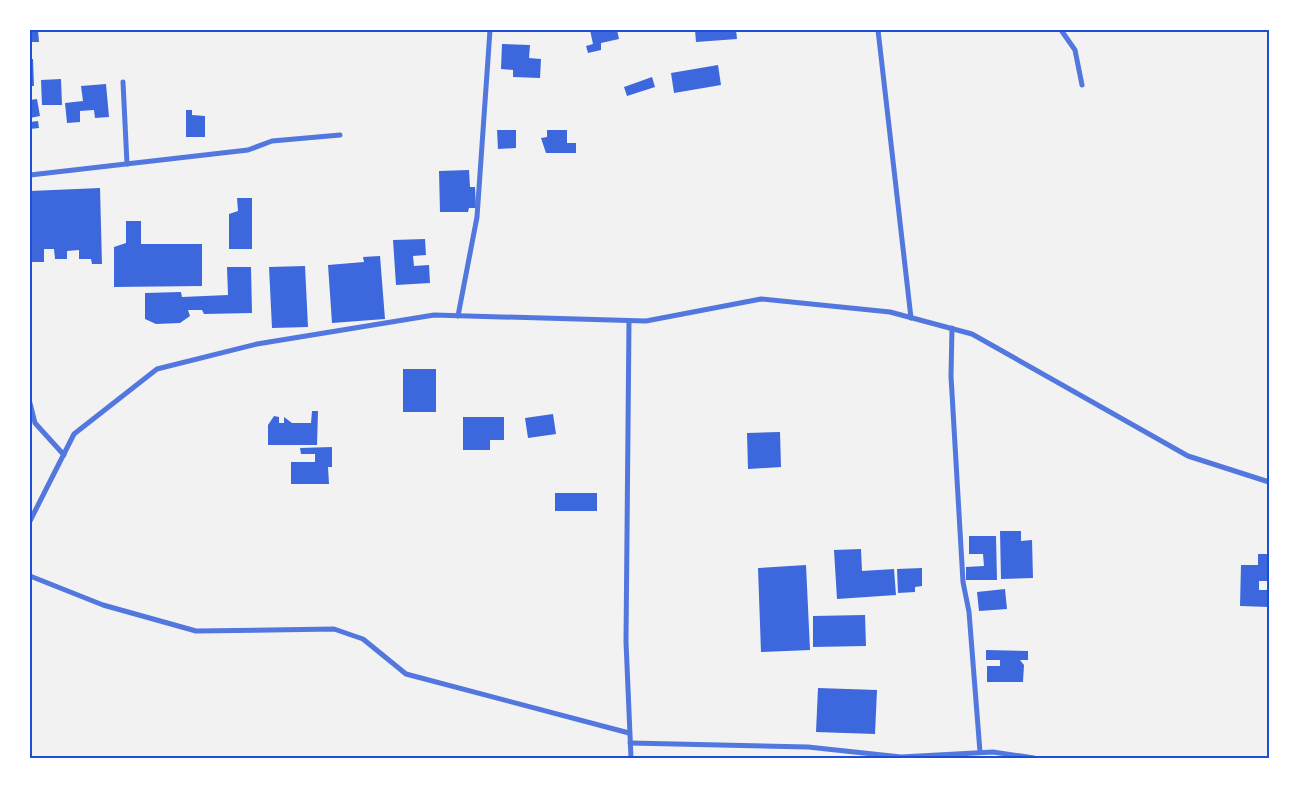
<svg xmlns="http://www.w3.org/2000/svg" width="1299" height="788" viewBox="0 0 1299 788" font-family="Overpass,sans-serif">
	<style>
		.building { fill: #3d67dc }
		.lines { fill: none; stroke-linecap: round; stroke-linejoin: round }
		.minor { stroke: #5277de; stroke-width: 5 }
		.neatline { fill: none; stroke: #1d4ed8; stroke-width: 2 }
	</style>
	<rect width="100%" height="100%" fill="#f2f2f2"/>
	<g class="building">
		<path d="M30,30H38L39,42H30Z"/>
		<path d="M590,30H617L619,39L601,43V50L588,53L586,46L593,44Z"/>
		<path d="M695,30H736L737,39L696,42Z"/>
		<path d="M502,44L530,45L529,58L541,59L540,78L513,77V70L501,69Z"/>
		<path d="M30,59H33L34,86H30Z"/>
		<path d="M718,65L721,85L674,93L671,73Z"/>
		<path d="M652,77L655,87L627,96L624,87Z"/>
		<path d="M61,79L62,105H42L41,80Z"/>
		<path d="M106,84L109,117L95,118L94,110L80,111V122L67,123L65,103L83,101L81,86Z"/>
		<path d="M37,99L40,116L30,118V100Z"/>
		<path d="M186,110H192V115L205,116V137H186Z"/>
		<path d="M38,121L39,128L30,129V122Z"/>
		<path d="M497,130H516V148L498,149Z"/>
		<path d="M547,130H567V143H576V153H546L541,138L547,137Z"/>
		<path d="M469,170L470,187H475L476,208H469L468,212H440L439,171Z"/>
		<path d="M100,188L102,264H92L91,259H79V250L67,251V259H55L54,249H44V262H30V191Z"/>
		<path d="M237,198H252V249H229V214L238,211Z"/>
		<path d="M126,221H141V244H202V286L114,287V247L126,243Z"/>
		<path d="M425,239L426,255L413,256L414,266L429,265L430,283L396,285L393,240Z"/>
		<path d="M380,256L385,319L332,323L328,265L364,262L363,257Z"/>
		<path d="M305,266L308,327L272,328L269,267Z"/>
		<path d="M227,267H251L252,313L204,314L202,310H188L190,316L180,323L156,324L145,319V293L181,292L182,297L228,295Z"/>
		<rect x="403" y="369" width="33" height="43"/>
		<path d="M312,411H318L317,445H268V425L274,416L279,417V423H284V417L292,423H311Z"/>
		<path d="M553,414L556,434L528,438L525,418Z"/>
		<path d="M463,417H504V440H490V450H463Z"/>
		<path d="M780,432L781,467L748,469L747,433Z"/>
		<path d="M332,447V467H328L329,484H291V462H315V454H301L300,448Z"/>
		<rect x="555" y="493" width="42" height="18"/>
		<path d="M1000,531H1021V541L1032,540L1033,578L1001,579Z"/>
		<path d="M969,536H996L997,580H966V567L984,566L983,554H969Z"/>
		<path d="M861,549L862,571L894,569L896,595L837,599L834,550Z"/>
		<path d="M1258,554H1269V581H1259V590H1269V607L1240,606L1241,565H1258Z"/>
		<path d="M806,565L810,650L761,652L758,568Z"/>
		<path d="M922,568V586L915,587V592L898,593L897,569Z"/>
		<path d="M1005,589L1007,609L979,611L977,592Z"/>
		<path d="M865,615L866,646L813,647V616Z"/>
		<path d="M986,650L1028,651V660H1020L1024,665L1023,682H987V666H1000V660H986Z"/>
		<path d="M818,688L877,690L875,734L816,732Z"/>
	</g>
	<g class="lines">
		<g class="minor">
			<path d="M878,30L911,318"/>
			<path d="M1061,30L1075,50L1082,85"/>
			<path d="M123,82L127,164"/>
			<path d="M30,175L248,150L272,141L340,135"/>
			<path d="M458,316L477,217L490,30"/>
			<path d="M629,321L626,642L631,758"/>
			<path d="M952,328L951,376L963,582L969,612L980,752"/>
			<path d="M30,403L35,423L64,455"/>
			<path d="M30,521L74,434L157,369L257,344L434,315L646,321L761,299L890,312L972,334L1188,456L1269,482"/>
			<path d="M30,576L103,605L196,631L334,629L363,639L406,674L629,733"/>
			<path d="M630,743L808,747L901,757L993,752L1034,758"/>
		</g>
	</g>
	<rect width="1299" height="788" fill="none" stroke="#ffffff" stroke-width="62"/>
	<rect x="31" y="31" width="1237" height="726" class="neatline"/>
</svg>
